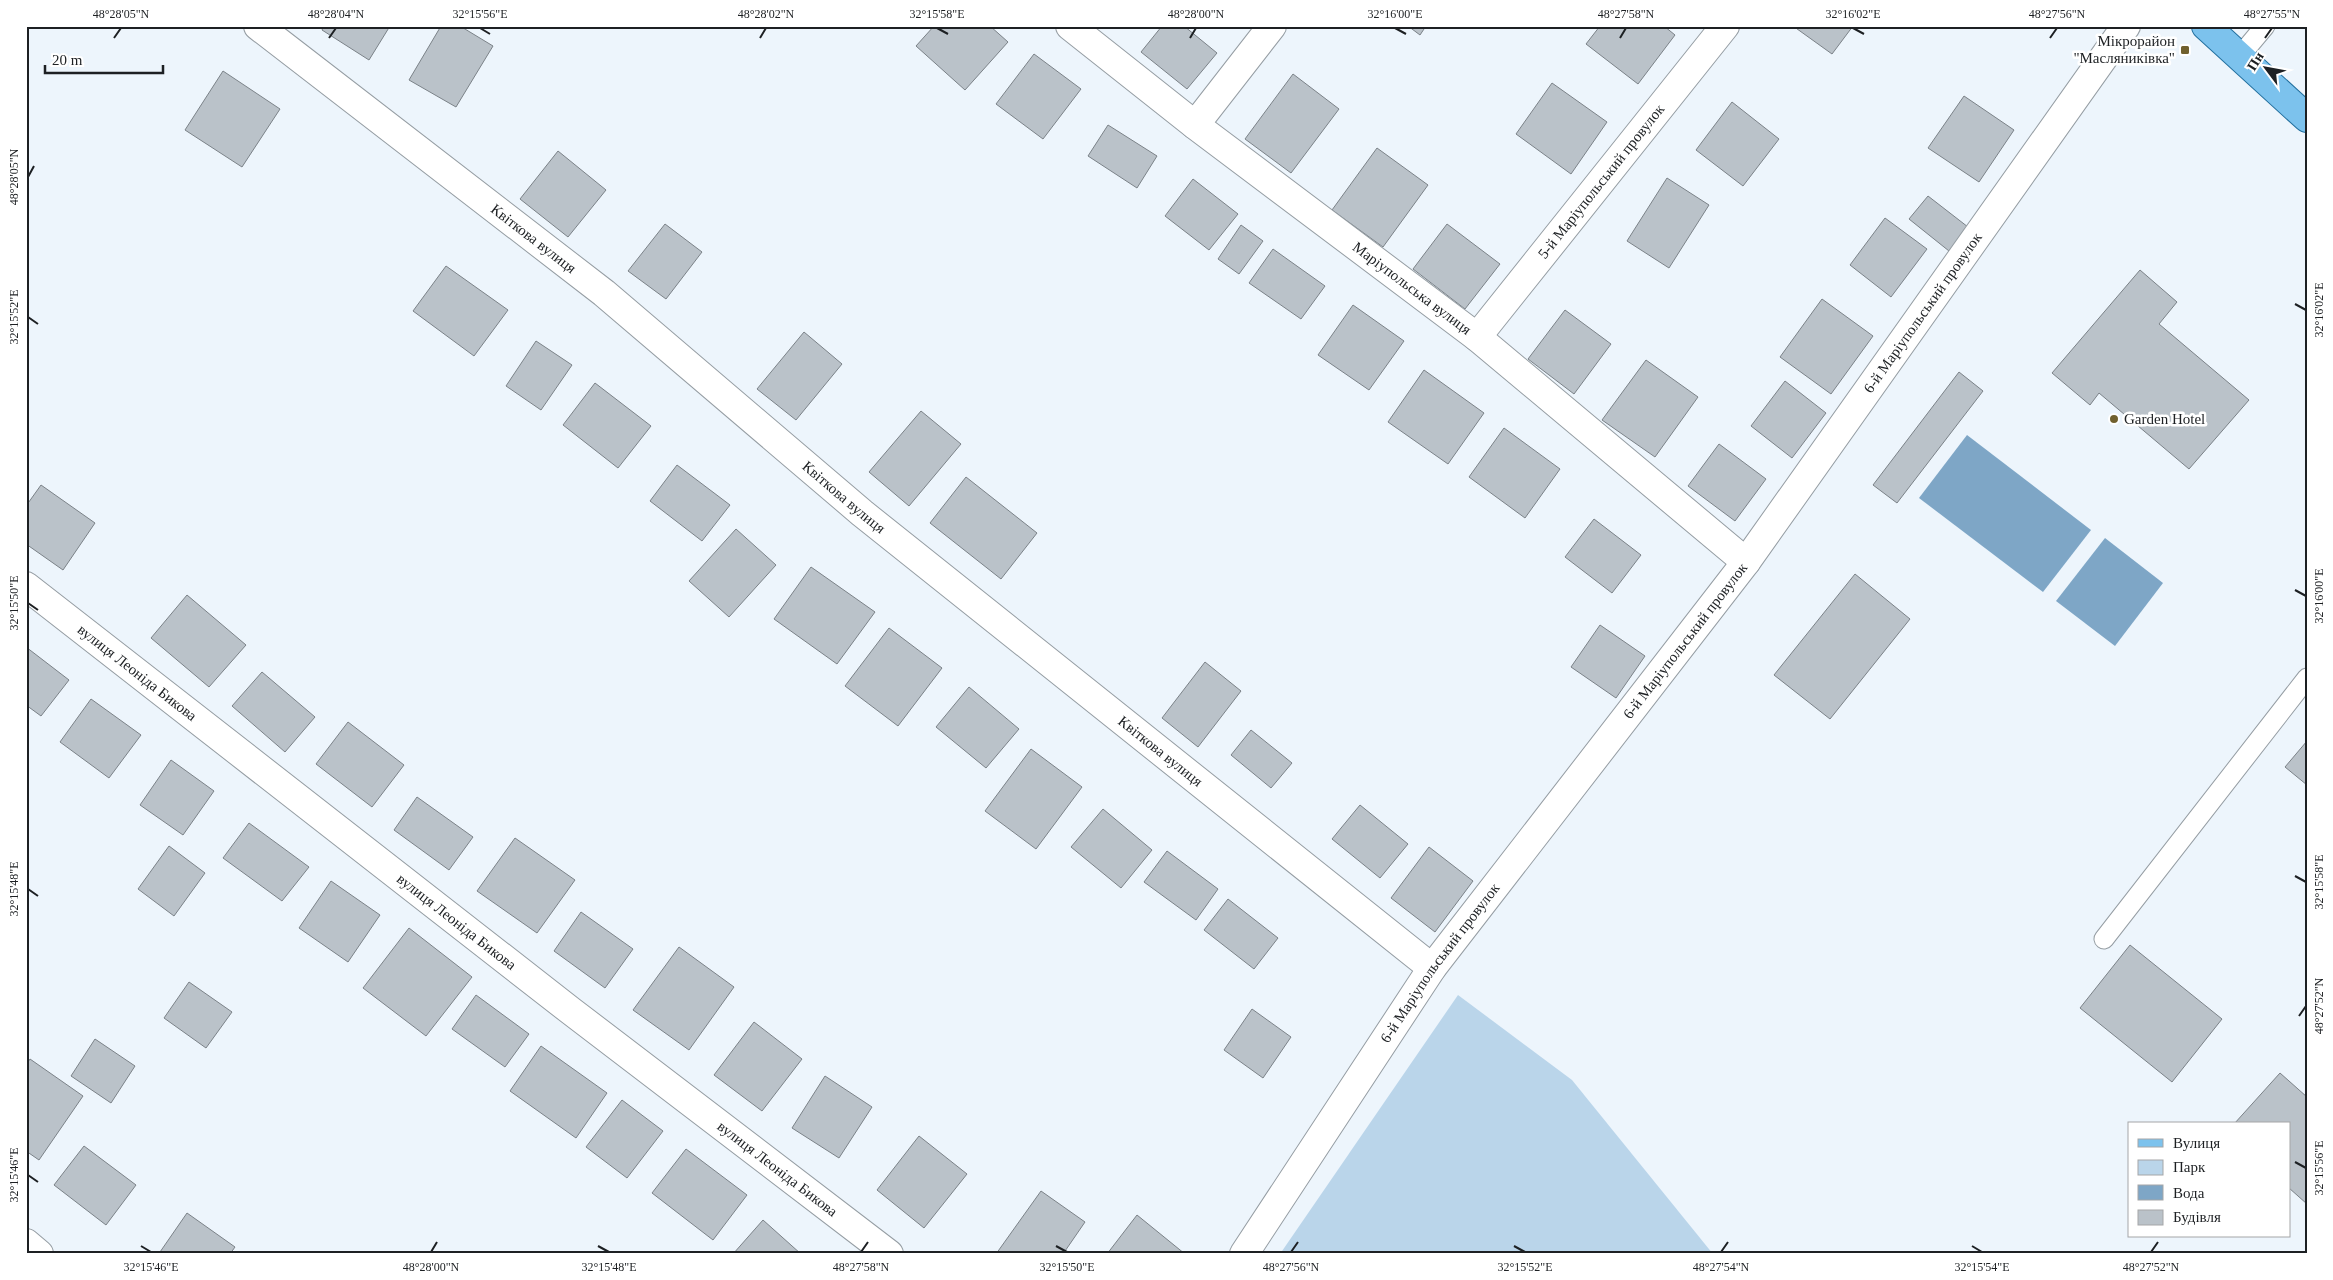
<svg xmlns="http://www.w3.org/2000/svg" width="2333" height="1280" viewBox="0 0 2333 1280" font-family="'Times New Roman',serif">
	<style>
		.green { fill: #bad5ea }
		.water { fill: #7ea6c6 }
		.building { fill: #bac2c9; stroke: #7b8288 }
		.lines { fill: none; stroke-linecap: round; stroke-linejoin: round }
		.service-casing { stroke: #959da3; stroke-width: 21 }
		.minor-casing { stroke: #959da3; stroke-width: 30 }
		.primary-casing { stroke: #226f9e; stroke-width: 30 }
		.service { stroke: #fff; stroke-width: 19 }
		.minor { stroke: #fff; stroke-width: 28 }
		.primary { stroke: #7cc2ed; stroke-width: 28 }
		.ticks { fill: none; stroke: #1d2023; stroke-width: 2 }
		.poi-dot { fill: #70602e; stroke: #fff; stroke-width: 2 }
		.labels { text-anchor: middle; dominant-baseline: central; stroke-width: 5; stroke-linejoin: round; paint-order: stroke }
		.poi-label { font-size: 15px; fill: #1d2023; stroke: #fff; text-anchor: end }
		.street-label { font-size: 15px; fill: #1d2023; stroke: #fff }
		.neatline { fill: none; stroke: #1d2023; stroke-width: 2 }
		.ticks-label { font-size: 12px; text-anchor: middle; fill: #1d2023 }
	</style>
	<rect width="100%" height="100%" fill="#edf5fc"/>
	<path class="green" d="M1458,995L1572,1080L1713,1254H1280Z"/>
	<g class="water">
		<path d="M1967,435L2091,530L2043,592L1919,498Z"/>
		<path d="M2105,538L2163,583L2115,646L2056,601Z"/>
	</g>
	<g class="building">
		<path d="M324,26H390L369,60L322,30Z"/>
		<path d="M441,26H460L493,46L456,107L409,80Z"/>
		<path d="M934,26H990L1008,42L965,90L916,46Z"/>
		<path d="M1162,26H1184L1217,53L1187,89L1141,52Z"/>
		<path d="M1408,26H1426L1420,35Z"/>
		<path d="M1600,26H1664L1675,35L1638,84L1586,44Z"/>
		<path d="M1793,26H1853L1832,54Z"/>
		<path d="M1034,54L1081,89L1043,139L996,104Z"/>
		<path d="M223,71L280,109L242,167L185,130Z"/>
		<path d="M1293,74L1339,109L1291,173L1245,139Z"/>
		<path d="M1552,83L1607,122L1571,174L1516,134Z"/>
		<path d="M1964,96L2014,130L1979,182L1928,148Z"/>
		<path d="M1732,102L1779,139L1743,186L1696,150Z"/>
		<path d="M1108,125L1157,156L1137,188L1088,156Z"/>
		<path d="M1377,148L1428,185L1383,247L1332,210Z"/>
		<path d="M558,151L606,190L568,237L520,199Z"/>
		<path d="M1667,178L1709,205L1669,268L1627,241Z"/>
		<path d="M1193,179L1238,214L1209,250L1165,216Z"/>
		<path d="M1928,196L1968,227L1949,251L1909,219Z"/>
		<path d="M1885,218L1927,249L1891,297L1850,265Z"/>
		<path d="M665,224L702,252L666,299L628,271Z"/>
		<path d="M1447,224L1500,264L1465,309L1413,269Z"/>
		<path d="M1241,225L1263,241L1239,274L1218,259Z"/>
		<path d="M1273,249L1325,286L1301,319L1249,283Z"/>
		<path d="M446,266L508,310L474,356L413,311Z"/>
		<path d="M2140,270L2177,302L2159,324L2249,400L2189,469L2099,393L2090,405L2052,373Z"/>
		<path d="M1822,299L1873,336L1831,394L1780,357Z"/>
		<path d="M1353,305L1404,341L1369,390L1318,355Z"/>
		<path d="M1565,310L1611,344L1574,394L1528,359Z"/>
		<path d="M804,332L842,364L796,420L757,389Z"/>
		<path d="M536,341L572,365L541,410L506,386Z"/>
		<path d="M1646,360L1698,397L1655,457L1602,420Z"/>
		<path d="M1424,370L1484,413L1448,464L1388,422Z"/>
		<path d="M1959,372L1983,391L1897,503L1873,485Z"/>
		<path d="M1785,381L1826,413L1792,458L1751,426Z"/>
		<path d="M595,383L651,426L618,468L563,425Z"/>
		<path d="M921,411L961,444L909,506L869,472Z"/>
		<path d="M1504,428L1560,469L1525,518L1469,477Z"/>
		<path d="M1719,444L1766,479L1735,521L1688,486Z"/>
		<path d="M677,465L730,505L702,541L650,501Z"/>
		<path d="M966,477L1037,533L1001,579L930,523Z"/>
		<path d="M41,485L95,523L63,570L26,544V506Z"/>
		<path d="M1594,519L1641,555L1612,593L1565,557Z"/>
		<path d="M736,529L776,565L729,617L689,581Z"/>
		<path d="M811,567L875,612L837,664L774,619Z"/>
		<path d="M1855,574L1910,619L1830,719L1774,675Z"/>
		<path d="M187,595L246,645L209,687L151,638Z"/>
		<path d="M1600,625L1645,656L1616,698L1571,667Z"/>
		<path d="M889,628L942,668L898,726L845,686Z"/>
		<path d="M26,647L69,680L41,716L26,705Z"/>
		<path d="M1205,662L1241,691L1198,747L1162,718Z"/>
		<path d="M262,672L315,717L285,752L232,706Z"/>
		<path d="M969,687L1019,729L986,768L936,727Z"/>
		<path d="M91,699L141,735L109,778L60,742Z"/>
		<path d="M348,722L404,765L372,807L316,764Z"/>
		<path d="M1251,730L1292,763L1271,788L1231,755Z"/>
		<path d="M2307,741V785L2285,767Z"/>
		<path d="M1031,749L1082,787L1036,849L985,811Z"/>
		<path d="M171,760L214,791L183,835L140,805Z"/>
		<path d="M417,797L473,837L449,870L394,830Z"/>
		<path d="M1360,805L1408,844L1380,878L1332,839Z"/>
		<path d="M1103,809L1152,850L1121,888L1071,847Z"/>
		<path d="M249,823L309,867L282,901L223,858Z"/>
		<path d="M515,838L575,880L537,933L477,891Z"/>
		<path d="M169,846L205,873L174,916L138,889Z"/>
		<path d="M1429,847L1473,881L1435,932L1391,898Z"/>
		<path d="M1167,851L1218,889L1196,920L1144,882Z"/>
		<path d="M331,881L380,915L348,962L299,928Z"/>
		<path d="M1228,899L1278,938L1254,969L1204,930Z"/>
		<path d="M581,912L633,949L605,988L554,951Z"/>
		<path d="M409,928L472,977L426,1036L363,988Z"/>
		<path d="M2130,945L2222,1019L2172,1082L2080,1008Z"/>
		<path d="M679,947L734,987L689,1050L633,1010Z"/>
		<path d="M189,982L232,1012L206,1048L164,1018Z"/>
		<path d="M476,995L529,1034L505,1067L452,1029Z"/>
		<path d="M1252,1009L1291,1037L1263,1078L1224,1050Z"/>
		<path d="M754,1022L802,1059L762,1111L714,1075Z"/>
		<path d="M95,1039L135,1066L111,1103L71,1076Z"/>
		<path d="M541,1046L607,1093L576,1138L510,1091Z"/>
		<path d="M30,1059L83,1096L39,1160L26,1151V1065Z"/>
		<path d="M2280,1073L2307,1097V1204L2289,1188V1124H2234Z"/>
		<path d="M825,1076L872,1107L839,1158L792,1128Z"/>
		<path d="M622,1100L663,1131L627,1178L586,1147Z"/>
		<path d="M919,1136L967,1174L924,1228L877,1190Z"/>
		<path d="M84,1146L136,1185L106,1225L54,1185Z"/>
		<path d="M686,1149L747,1195L713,1240L652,1193Z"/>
		<path d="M1041,1191L1085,1222L1063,1254H996Z"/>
		<path d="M187,1213L235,1247L230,1254L160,1252Z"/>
		<path d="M1137,1215L1185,1254H1107Z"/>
		<path d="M763,1220L801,1254H733Z"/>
	</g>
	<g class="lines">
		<defs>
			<g id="service">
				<path d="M2240,56L2265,26"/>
				<path d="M2104,939L2307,678"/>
			</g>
			<g id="minor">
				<path id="s1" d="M258,26L604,293L862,513L1432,968"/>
				<path id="s2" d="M1070,26L1195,125L1477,337L1746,562"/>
				<path d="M1195,125L1272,26"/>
				<path id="s3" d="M1477,337L1725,26"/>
				<path id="s4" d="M26,586L571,1011L889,1254"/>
				<path d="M26,1243L39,1254"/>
				<path id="s5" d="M1244,1254L1432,968L1746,562L2126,26"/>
			</g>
			<path id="primary" d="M2206,26L2307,118"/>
		</defs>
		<use href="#service" class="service-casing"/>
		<use href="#minor" class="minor-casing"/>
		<use href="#primary" class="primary-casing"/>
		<use href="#service" class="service"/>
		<use href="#minor" class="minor"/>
		<use href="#primary" class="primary"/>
	</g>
	<path class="ticks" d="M480,28L490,34M937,28L948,34M1395,28L1406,34M1853,28L1864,34M114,38L121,28M329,38L336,28M760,38L766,28M1190,38L1196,28M1620,38L1626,28M2050,38L2057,28M2265,38L2272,28M28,177L34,166M2295,304L2306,310M28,317L38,324M2295,590L2306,596M28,603L38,610M2295,876L2306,882M28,889L38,896M2299,1016L2306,1006M2295,1162L2306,1168M28,1175L38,1182M141,1246L151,1252M598,1246L609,1252M1056,1246L1067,1252M1514,1246L1525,1252M1972,1246L1982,1252M431,1252L437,1242M861,1252L868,1242M1291,1252L1298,1242M1721,1252L1728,1242M2151,1252L2158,1242"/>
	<g class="poi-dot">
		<rect x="2180" y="45" width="10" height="10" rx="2.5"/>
		<circle cx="2114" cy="419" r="5"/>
	</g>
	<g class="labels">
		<g class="poi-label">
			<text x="2175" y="41">Мікрорайон<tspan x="2175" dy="17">"Масляниківка"</tspan></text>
			<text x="2124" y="419" text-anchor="start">Garden Hotel</text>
		</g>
		<g class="street-label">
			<text stroke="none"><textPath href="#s3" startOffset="199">5-й Маріупольський провулок</textPath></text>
			<text stroke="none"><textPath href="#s1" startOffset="348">Квіткова вулиця</textPath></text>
			<text stroke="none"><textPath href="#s2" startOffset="431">Маріупольська вулиця</textPath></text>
			<text stroke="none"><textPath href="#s5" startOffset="1161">6-й Маріупольський провулок</textPath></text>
			<text stroke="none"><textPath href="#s1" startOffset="752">Квіткова вулиця</textPath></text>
			<text stroke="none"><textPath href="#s5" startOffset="756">6-й Маріупольський провулок</textPath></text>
			<text stroke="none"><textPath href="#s4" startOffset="141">вулиця Леоніда Бикова</textPath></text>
			<text stroke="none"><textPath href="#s1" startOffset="1158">Квіткова вулиця</textPath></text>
			<text stroke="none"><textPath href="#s4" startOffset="546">вулиця Леоніда Бикова</textPath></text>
			<text stroke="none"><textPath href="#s5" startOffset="351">6-й Маріупольський провулок</textPath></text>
			<text stroke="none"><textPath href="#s4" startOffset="951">вулиця Леоніда Бикова</textPath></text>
		</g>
	</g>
	<rect width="2333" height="1280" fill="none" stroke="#ffffff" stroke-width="55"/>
	<rect x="2128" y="1122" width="162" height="115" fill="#ffffff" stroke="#a5a6a7"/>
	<rect x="2138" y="1139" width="25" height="8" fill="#7cc2ed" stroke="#a5a6a7"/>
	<text x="2173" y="1148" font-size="15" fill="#1d2023">Вулиця</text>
	<rect x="2138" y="1160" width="25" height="15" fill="#bad5ea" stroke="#a5a6a7"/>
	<text x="2173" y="1172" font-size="15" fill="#1d2023">Парк</text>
	<rect x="2138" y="1185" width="25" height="15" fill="#7ea6c6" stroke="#a5a6a7"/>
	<text x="2173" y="1198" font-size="15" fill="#1d2023">Вода</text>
	<rect x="2138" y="1210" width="25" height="15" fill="#bac2c9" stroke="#a5a6a7"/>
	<text x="2173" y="1222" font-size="15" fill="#1d2023">Будівля</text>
	<g transform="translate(2266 68) rotate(302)" stroke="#ffffff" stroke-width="4" paint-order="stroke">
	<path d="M0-4L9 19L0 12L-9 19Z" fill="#1d2023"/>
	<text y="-8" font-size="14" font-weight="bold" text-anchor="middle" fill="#1d2023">Пн</text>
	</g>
	<path d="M45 65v8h118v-8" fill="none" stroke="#1d2023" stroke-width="2.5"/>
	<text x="52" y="65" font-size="15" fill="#1d2023" stroke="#ffffff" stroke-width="4" paint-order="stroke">20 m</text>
	<rect x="28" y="28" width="2278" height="1224" class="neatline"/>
	<g class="ticks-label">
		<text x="121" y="18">48°28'05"N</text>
		<text x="336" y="18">48°28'04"N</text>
		<text x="480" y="18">32°15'56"E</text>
		<text x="766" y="18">48°28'02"N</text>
		<text x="937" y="18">32°15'58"E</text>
		<text x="1196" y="18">48°28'00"N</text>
		<text x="1395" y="18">32°16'00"E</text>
		<text x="1626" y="18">48°27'58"N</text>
		<text x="1853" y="18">32°16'02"E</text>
		<text x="2057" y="18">48°27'56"N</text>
		<text x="2272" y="18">48°27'55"N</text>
		<text transform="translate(14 177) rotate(-90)" y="4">48°28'05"N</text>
		<text transform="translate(2319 310) rotate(-90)" y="4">32°16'02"E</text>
		<text transform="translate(14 317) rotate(-90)" y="4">32°15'52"E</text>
		<text transform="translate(2319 596) rotate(-90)" y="4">32°16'00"E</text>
		<text transform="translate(14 603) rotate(-90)" y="4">32°15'50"E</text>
		<text transform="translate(2319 882) rotate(-90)" y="4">32°15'58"E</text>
		<text transform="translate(14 889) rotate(-90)" y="4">32°15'48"E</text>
		<text transform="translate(2319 1006) rotate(-90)" y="4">48°27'52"N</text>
		<text transform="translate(2319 1168) rotate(-90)" y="4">32°15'56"E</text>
		<text transform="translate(14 1175) rotate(-90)" y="4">32°15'46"E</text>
		<text x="151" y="1271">32°15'46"E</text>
		<text x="431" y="1271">48°28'00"N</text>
		<text x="609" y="1271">32°15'48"E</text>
		<text x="861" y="1271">48°27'58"N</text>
		<text x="1067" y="1271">32°15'50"E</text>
		<text x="1291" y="1271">48°27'56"N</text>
		<text x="1525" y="1271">32°15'52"E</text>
		<text x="1721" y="1271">48°27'54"N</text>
		<text x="1982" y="1271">32°15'54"E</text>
		<text x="2151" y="1271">48°27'52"N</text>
	</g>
</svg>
